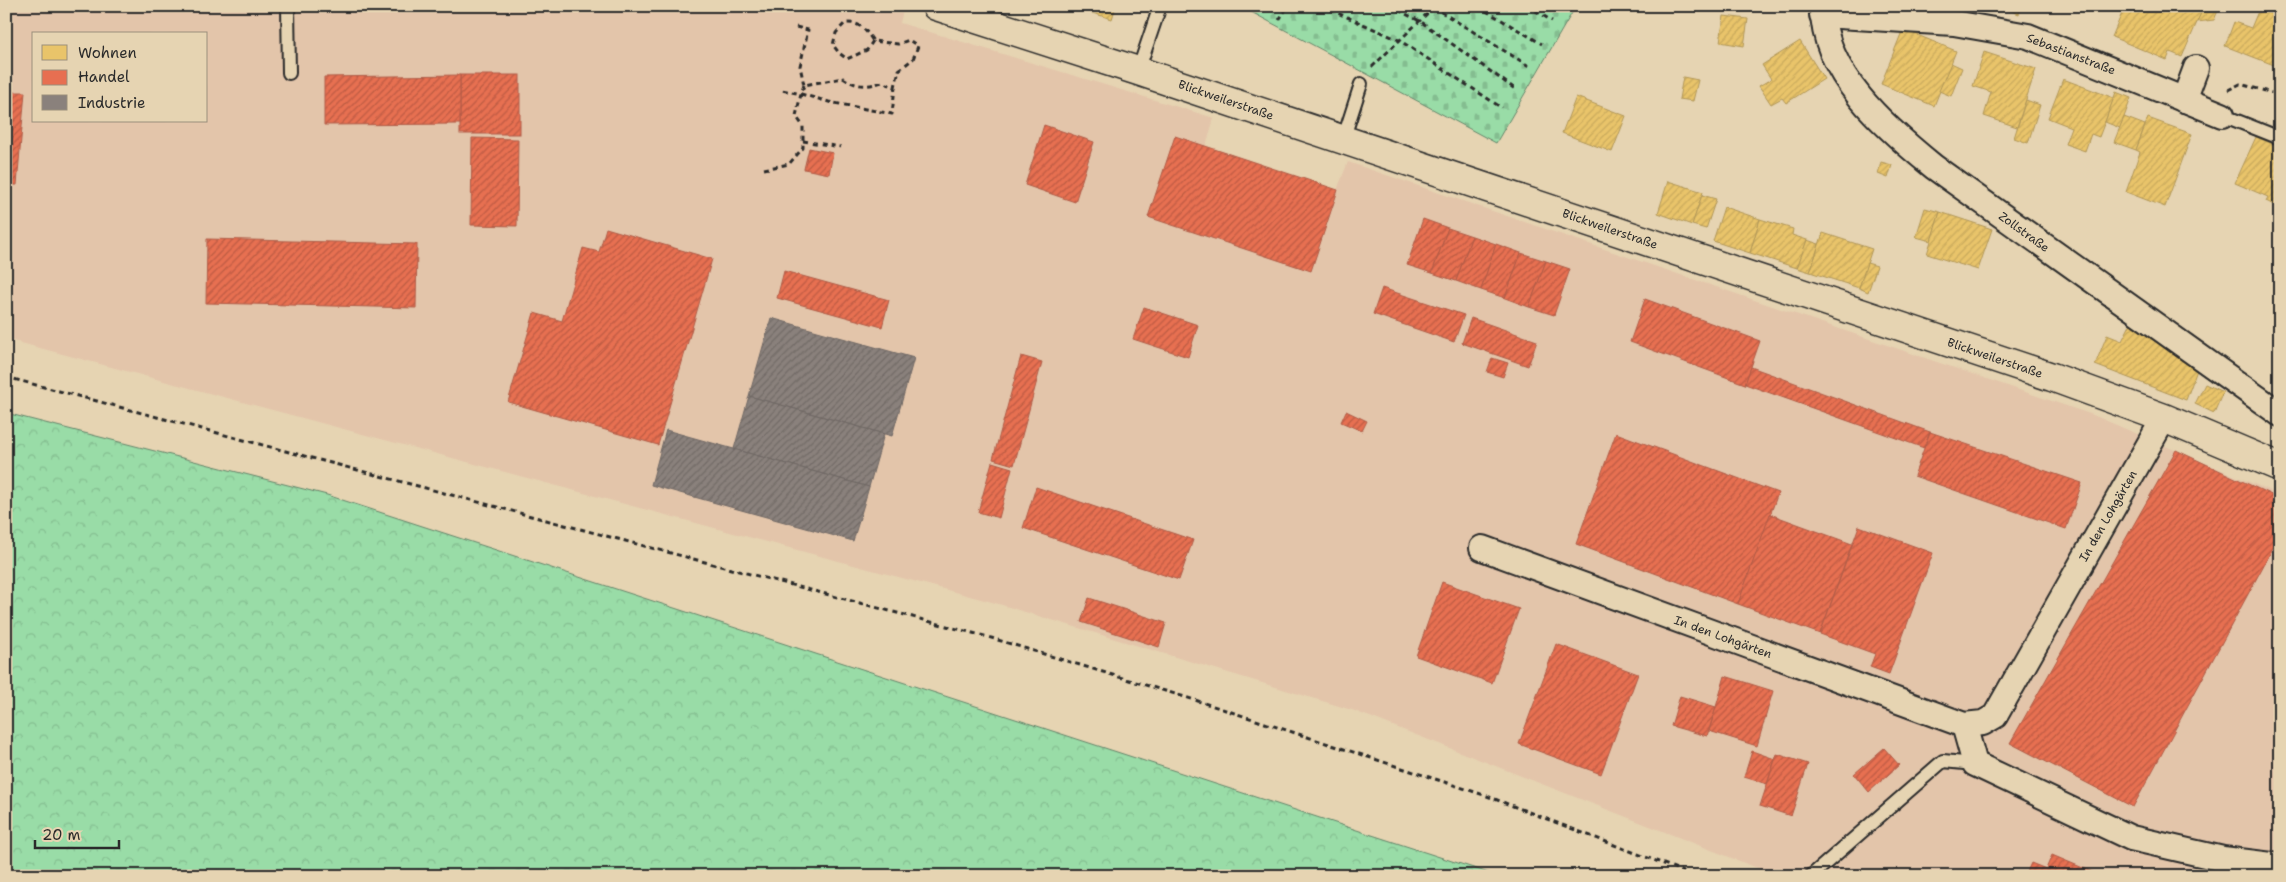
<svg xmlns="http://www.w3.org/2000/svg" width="2286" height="882" viewBox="0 0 2286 882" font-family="'Shantell Sans',sans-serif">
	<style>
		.built { fill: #e3c5aa; fill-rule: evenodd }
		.cemetery { fill: url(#cemetery-stones); stroke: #628469 }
		.park { fill: url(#park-crowns); stroke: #628469 }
		.homes { fill: url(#homes-hatch); stroke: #b09657 }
		.shops { fill: url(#shops-hatch); stroke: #af5b46 }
		.industry { fill: url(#industry-hatch); stroke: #6e6764 }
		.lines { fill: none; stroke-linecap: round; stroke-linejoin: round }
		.service-casing { stroke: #2b2b2b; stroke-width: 16 }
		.minor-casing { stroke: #2b2b2b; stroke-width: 28 }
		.tertiary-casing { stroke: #2b2b2b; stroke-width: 31 }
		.path { stroke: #2b2b2b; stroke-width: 3; stroke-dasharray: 5 4; stroke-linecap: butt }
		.service { stroke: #e6d4b2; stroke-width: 12 }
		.minor { stroke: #e6d4b2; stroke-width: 24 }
		.tertiary { stroke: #e6d4b2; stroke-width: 28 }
		.labels { text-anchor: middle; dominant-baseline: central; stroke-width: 5; stroke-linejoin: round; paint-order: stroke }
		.street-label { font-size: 12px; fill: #2b2b2b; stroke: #e6d4b2 }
	</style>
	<defs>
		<pattern id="cemetery-stones" width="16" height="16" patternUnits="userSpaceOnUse" patternTransform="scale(1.25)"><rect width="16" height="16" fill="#99dca7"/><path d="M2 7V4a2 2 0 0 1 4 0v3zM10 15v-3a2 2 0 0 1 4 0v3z" fill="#84bd90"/></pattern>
		<pattern id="park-crowns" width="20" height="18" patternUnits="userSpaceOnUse" patternTransform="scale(1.25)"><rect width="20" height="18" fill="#99dca7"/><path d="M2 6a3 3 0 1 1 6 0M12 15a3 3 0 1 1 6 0" fill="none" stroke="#84bd90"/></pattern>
		<pattern id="homes-hatch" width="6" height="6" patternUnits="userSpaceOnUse" patternTransform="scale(1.25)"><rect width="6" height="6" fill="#e9c46a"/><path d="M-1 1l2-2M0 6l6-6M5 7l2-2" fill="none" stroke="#c8a95c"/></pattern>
		<pattern id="shops-hatch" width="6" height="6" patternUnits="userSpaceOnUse" patternTransform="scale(1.25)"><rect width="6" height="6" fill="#e76f51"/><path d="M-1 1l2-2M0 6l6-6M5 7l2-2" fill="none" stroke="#bb5b43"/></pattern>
		<pattern id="industry-hatch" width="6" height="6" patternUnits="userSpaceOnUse" patternTransform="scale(1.25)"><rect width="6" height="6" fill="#8a817c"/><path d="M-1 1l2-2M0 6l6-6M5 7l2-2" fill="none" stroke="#716a66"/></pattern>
	</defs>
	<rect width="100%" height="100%" fill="#e6d4b2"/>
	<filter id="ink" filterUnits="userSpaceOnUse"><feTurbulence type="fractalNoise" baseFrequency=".02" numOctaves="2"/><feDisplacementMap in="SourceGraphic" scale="10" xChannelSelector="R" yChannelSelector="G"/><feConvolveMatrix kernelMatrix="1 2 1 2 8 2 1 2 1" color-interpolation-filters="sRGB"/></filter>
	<g filter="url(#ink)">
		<path class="built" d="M6,6H904L900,23L1214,118L1206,146L1337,190L1348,162L2093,415L2280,495V876H1778L1352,710L992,602L6,339ZM34,34H206V121H34Z"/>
		<path class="cemetery" d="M1240,6H1576L1496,143Z"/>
		<path class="park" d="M6,413L327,495L1498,876H6Z"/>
		<g class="homes">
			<path d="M1069,6H1116L1112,19Z"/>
			<path d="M1998,6H2022L2019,14Z"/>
			<path d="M2125,6H2159L2175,13L2178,6H2204L2182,57L2170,52L2167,60L2112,37Z"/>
			<path d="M2204,6H2220L2214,20L2197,22Z"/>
			<path d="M2259,9L2280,18V51L2274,65L2225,46L2234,22L2251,28Z"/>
			<path d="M1724,16L1748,19L1744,46L1720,42Z"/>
			<path d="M1903,29L1956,51L1934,106L1881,84Z"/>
			<path d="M1800,41L1824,79L1786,103L1782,98L1771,104L1759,86L1771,79L1762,65Z"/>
			<path d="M1984,52L2036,69L2017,127L1984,116L1991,92L1973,86Z"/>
			<path d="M1951,63L1962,68L1951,96L1939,91Z"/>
			<path d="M1683,77L1698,80L1693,101L1679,99Z"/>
			<path d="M2063,79L2114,98L2099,137L2091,134L2085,151L2065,144L2071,127L2048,118Z"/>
			<path d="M2116,92L2131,98L2120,128L2105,122Z"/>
			<path d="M1576,97L1626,116L1612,152L1562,133Z"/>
			<path d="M2026,100L2040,105L2028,143L2014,138Z"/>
			<path d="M2124,117L2145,125L2136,150L2114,142Z"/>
			<path d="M2148,118L2192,134L2165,207L2126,192L2140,152L2136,150Z"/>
			<path d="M2256,137L2280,147V208L2266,201L2268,197L2235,183Z"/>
			<path d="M1881,162L1892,165L1888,178L1878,174Z"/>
			<path d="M1668,181L1703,192L1692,225L1658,213Z"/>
			<path d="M1702,195L1716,199L1706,229L1692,225Z"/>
			<path d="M1724,207L1760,219L1750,253L1713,241Z"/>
			<path d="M1925,208L1940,212L1931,241L1916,237Z"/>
			<path d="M1940,212L1992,229L1978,270L1927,254Z"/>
			<path d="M1760,219L1793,229L1792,235L1807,240L1797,268L1750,253Z"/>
			<path d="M1823,233L1872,249L1859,288L1810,272Z"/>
			<path d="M1807,240L1819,244L1810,272L1797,268Z"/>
			<path d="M1867,263L1877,266L1868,292L1859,288Z"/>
			<path d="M2131,323L2190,363L2189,366L2197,370L2186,400L2095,365L2107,335L2122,341Z"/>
			<path d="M2205,384L2223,392L2214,413L2195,404Z"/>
		</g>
		<g class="shops">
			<rect x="460" y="75" width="60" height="59"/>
			<path d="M460,75V124L324,125V77Z"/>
			<path d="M6,92H25L17,185H6Z"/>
			<path d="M1044,125L1094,142L1075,202L1025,185Z"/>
			<path d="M1175,136L1338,190L1311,271L1148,217Z"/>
			<path d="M472,138L518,139L517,226L471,225Z"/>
			<path d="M809,148L833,153L829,174L804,169Z"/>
			<path d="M1423,219L1448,228L1432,273L1407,265Z"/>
			<path d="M606,228L712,259L658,445L508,402L534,313L562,321L583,248L599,252Z"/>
			<path d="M1448,228L1472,236L1456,281L1432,273Z"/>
			<path d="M1472,236L1496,244L1481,290L1456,281Z"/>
			<path d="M207,239L417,244L416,308L206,303Z"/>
			<path d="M1496,244L1521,253L1505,298L1481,290Z"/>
			<path d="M1521,253L1546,261L1529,307L1505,298Z"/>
			<path d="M1546,261L1570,269L1554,315L1529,307Z"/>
			<path d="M784,271L889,300L882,327L777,298Z"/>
			<path d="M1382,288L1464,315L1454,342L1373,314Z"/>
			<path d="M1645,299L1760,341L1745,384L1630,342Z"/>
			<path d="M1144,307L1198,325L1188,357L1133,339Z"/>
			<path d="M1471,318L1537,341L1528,366L1462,343Z"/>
			<path d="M1021,356L1042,362L1014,465L993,459Z"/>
			<path d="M1492,358L1508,363L1503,377L1487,372Z"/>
			<path d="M1751,367L1930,432L1924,448L1745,384Z"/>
			<path d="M1346,411L1367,421L1362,431L1341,422Z"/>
			<path d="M1930,432L2082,483L2066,529L1914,476Z"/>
			<path d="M1616,433L1778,493L1738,604L1576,544Z"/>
			<path d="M2176,450L2280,499V535L2133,807L2010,743Z"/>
			<path d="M992,462L1012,468L999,518L978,512Z"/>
			<path d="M1036,487L1193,540L1179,580L1023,528Z"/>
			<path d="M1770,514L1852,544L1820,634L1738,604Z"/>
			<path d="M1859,526L1933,553L1889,674L1870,667L1875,654L1820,634Z"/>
			<path d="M1442,582L1519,609L1492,683L1416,656Z"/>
			<path d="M1089,598L1166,623L1159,647L1081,622Z"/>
			<path d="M1556,644L1638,674L1601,774L1519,744Z"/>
			<path d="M1725,676L1773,691L1757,746L1709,731Z"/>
			<path d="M1680,696L1716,707L1707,736L1671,726Z"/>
			<path d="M1884,748L1899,765L1869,792L1854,774Z"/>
			<path d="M1752,751L1775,759L1767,784L1744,777Z"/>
			<path d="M1777,754L1808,764L1791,816L1760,806Z"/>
			<path d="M2052,855L2095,873L2094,876H2025L2031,863L2046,869Z"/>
		</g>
		<g class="industry">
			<path d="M771,318L914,358L892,436L749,396Z"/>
			<path d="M749,396L884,434L869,487L734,449Z"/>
			<path d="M666,430L869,487L853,541L651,485Z"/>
		</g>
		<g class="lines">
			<defs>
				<g id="service">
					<path d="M288,6L289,73"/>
					<path d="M1138,71L1160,6"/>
					<path d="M2222,115L2280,138"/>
					<path d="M1343,140L1361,84"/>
					<path d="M1811,876L1943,761L1975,764"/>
				</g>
				<g id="minor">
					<path d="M1823,6C1821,73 1887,129 1934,167L2280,414"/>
					<path d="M1822,15L1954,23L2028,36L2222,115"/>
					<path d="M2184,100L2196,68"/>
					<path d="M1482,548L1964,725L1983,723L1995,716L2164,418"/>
					<path d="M1964,725L1975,764L2131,838L2223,859L2280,866"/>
				</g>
				<path id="tertiary" d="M936,6L1138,71L2052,377L2164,418L2280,467"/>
			</defs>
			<use href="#service" class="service-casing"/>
			<use href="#minor" class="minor-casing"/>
			<use href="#tertiary" class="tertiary-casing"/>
			<g class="path">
				<path d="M1322,6L1399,40L1502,108"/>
				<path d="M1390,6L1420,21L1515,89"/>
				<path d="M1478,6L1542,44"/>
				<path d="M1528,6L1552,21"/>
				<path d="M1433,7L1529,66"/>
				<path d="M1279,20L1288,6"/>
				<path d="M796,27L808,30L800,66L804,85L843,78C857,87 867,87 882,82L895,87L899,70L913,59L918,46L909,40L898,44L873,41C865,29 860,22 845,23L836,33L833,45L839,53L847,59L867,50L873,41"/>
				<path d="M1372,67L1434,7"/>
				<path d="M804,85L801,94L829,102L892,114L895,87"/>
				<path d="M2228,90L2240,84L2280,95"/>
				<path d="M803,141L841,147"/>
				<path d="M764,169L789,164L803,148V126L796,116L801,94L782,90"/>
				<path d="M6,377L988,637L1198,701L1487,796L1695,876"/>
			</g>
			<use href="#service" class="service"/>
			<use href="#minor" class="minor"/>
			<use href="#tertiary" class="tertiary"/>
		</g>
	</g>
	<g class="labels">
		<g class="street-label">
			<text transform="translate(2071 54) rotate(21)">Sebastianstraße</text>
			<text transform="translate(1226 100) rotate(19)">Blickweilerstraße</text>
			<text transform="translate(1610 229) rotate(19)">Blickweilerstraße</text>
			<text transform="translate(2024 232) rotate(36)">Zollstraße</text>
			<text transform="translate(1995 358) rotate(19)">Blickweilerstraße</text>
			<text transform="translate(2108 516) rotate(-60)">In den Lohgärten</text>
			<text transform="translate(1723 637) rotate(20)">In den Lohgärten</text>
		</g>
	</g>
	<rect width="2286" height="882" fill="none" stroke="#e6d4b2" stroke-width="25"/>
	<rect x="12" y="12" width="2261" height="857" fill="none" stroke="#2b2b2b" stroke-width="2" filter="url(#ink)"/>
	<rect x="32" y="32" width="175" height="90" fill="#e6d4b2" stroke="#9b907c"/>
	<rect x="42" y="45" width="25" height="15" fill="#e9c46a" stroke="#9b907c"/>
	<text x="78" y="58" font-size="15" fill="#2b2b2b">Wohnen</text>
	<rect x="42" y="70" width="25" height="15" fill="#e76f51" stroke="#9b907c"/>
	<text x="78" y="82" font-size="15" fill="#2b2b2b">Handel</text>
	<rect x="42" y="95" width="25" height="15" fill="#8a817c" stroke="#9b907c"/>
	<text x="78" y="108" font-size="15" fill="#2b2b2b">Industrie</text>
	<path d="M35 840v8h84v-8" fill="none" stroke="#2b2b2b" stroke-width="2.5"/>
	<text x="42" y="840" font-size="15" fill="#2b2b2b" stroke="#e6d4b2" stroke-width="4" paint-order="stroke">20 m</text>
</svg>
